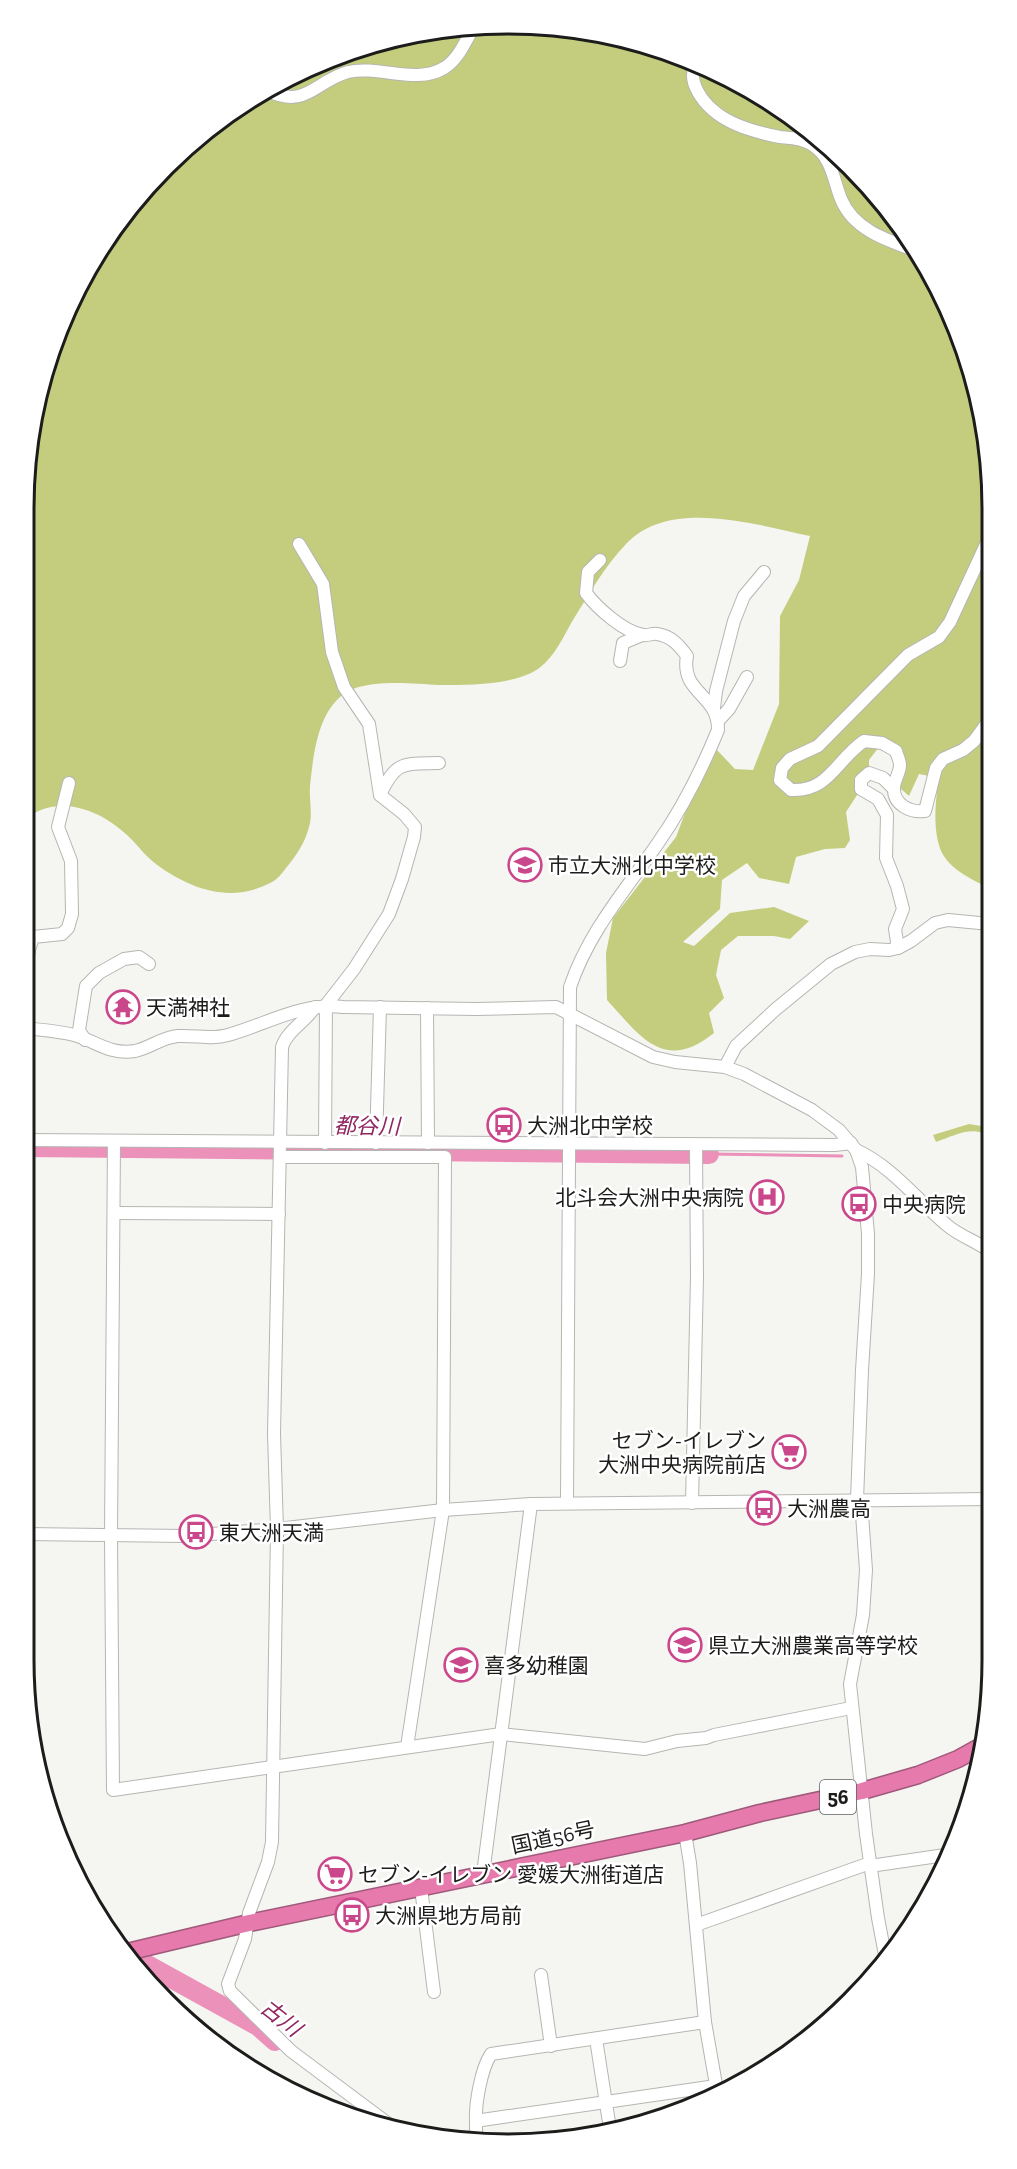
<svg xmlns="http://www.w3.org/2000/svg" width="1017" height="2169" viewBox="0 0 1017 2169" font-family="'Zilla Slab','Noto Sans JP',serif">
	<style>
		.green { fill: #c4cd7e }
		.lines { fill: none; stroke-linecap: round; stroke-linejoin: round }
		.stream { stroke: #ec91ba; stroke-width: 3 }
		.river { stroke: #ec91ba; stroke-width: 20 }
		.minor-casing { stroke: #b5b6b2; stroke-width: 14 }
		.highway-casing { stroke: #9f597a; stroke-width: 19 }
		.minor { stroke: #fff; stroke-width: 12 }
		.highway { stroke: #e67aad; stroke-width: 16 }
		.labels { text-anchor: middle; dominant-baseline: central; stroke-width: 5; stroke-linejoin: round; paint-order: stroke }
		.shield { fill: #fff; stroke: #60605f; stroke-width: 1.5 }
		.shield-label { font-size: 20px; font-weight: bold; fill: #1c1c1b }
		.poi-label { font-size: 21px; fill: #1c1c1b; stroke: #fff; text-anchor: start }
		.street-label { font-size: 21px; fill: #1c1c1b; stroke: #fff }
		.water-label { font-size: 22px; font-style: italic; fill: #912860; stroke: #fff }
		.rim { fill: none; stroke: #1c1c1b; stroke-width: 3 }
	</style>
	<rect width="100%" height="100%" fill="#f5f6f2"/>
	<g class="green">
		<path d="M509,24L603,33L694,61L803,124L893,213L956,323L989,445L990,888C974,881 951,870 942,853C930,827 937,788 942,761L934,777L919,774L909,796L901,789L900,764L882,743L869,760V773L861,789L846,812L850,840L845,848L825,849L796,857L789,884L759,878L747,863L722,880L720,909L683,942L694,946L730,913L774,907L809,921L790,939L774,936H738L721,950L716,975L724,998L709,1013L714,1033C664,1073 641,1037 607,1000L606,953L613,918L676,837L693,792L716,749L735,769L753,770L779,704L780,616L799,580L810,536C756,525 670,497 626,544C605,566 589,594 573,620C562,639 552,663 531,673C505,685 468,685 439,685C411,684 360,677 339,698C317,718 313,758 310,786C309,799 313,815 309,827C305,843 296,856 286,868C282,873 278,879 272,882C232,904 191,890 156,864C145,856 137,844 127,835C99,809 57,793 24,820V508L33,414L61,323L106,239L166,166L240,105L323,61L414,33Z"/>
		<path d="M991,1123V1139C976,1123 954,1136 936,1142L933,1135L969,1124L987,1127Z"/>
	</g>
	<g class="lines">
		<path class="stream" d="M709,1154L842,1156"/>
		<g class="river">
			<path d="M24,1147L709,1154"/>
			<path d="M142,1962L258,2026L275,2041"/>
		</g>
		<defs>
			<g id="minor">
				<path d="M697,62C691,73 692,81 698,92C714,121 749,131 780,137C790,138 802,138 811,144C832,156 833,179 841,199C853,229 886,240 914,250"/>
				<path d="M268,91C307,109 315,81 348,72C379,65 416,85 444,68C459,59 465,41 474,27"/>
				<path d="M989,538L950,622L939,637L908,655L818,746L790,759L782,768L780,780L791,790C829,792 836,760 864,741L882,743L896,751C897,755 900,761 900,765C900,773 894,780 894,788C893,805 911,813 925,811L936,768L943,759L963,750L974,741L990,719"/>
				<path d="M299,544L323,584L332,652L344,687L369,724L380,795L404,814L415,827L414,837L402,879L389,914L354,969L326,1005L325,1143"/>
				<path d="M620,661L623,643L642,635"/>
				<path d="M714,708L716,691L734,621L744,596L764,572"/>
				<path d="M718,721L729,709L747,677"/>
				<path d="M894,789L883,778L869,773L861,780V789L878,799L887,815L886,858L897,886L903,909L895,929L898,948"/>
				<path d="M380,795C396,760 404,764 439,763"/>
				<path d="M24,982L29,950L33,937L62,934L68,928L72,914L71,861L58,827L69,783"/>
				<path d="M315,1007C305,1022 287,1031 282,1047L274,1434L277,1529L272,1842L268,1862L249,1913L245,1939L228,1984L230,1991L291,2051L394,2128"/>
				<path d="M427,1008L428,1143"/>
				<path d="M24,1028C41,1030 58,1031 74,1035C96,1041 109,1055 135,1051C150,1048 162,1037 178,1036C196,1035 211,1040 228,1035C267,1024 302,1002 343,1007L476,1009L556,1007L653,1057L675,1062L725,1067L744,1074L812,1110L839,1130L856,1150L862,1167L868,1234V1274L862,1370L857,1500"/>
				<path d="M85,1040L79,1030L86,986L99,973L124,959L139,957L149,964"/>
				<path d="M725,1067L736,1046L776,1009L831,964L855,952L870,949L889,950L898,948L911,941L935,923L948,920L990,924V920"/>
				<path d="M24,1140L835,1145L851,1143"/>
				<path d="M114,1141L111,1536L113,1790L501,1734L645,1749L677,1741L706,1738L714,1735L851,1708"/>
				<path d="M376,1143L380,1007"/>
				<path d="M856,1150C893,1167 917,1200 948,1226C961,1237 979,1242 992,1253"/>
				<path d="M280,1157H445L443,1510L407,1747"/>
				<path d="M114,1213L279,1214"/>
				<path d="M861,1500L866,1570L863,1615L850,1684L866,1834L878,1918L886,1960"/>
				<path d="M567,1503L570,987C589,931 625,891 658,843C682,809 702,769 718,730C719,694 680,694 687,656C679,645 671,636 657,634C653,633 647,636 643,635C624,632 597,608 586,593L588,572L600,560"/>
				<path d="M692,1503L697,1277L696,1146"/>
				<path d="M24,1534L185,1536L277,1529L443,1510L531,1504L992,1499"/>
				<path d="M685,1833L690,1863L705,2022L718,2096"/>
				<path d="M870,1866L952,1854"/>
				<path d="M483,1874L531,1504"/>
				<path d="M421,1888L434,1992"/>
				<path d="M696,1925L870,1863"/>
				<path d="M128,1952L133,1965"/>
				<path d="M541,1975L551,2046"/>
				<path d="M596,2039L610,2129"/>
				<path d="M476,2122C475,2104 481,2069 491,2054L705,2022"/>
				<path d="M476,2138V2122L482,2120L716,2086"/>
			</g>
			<path id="highway" d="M123,1953L249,1923L685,1833L760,1813L862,1791L918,1775L958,1759L985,1744"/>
		</defs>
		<use href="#minor" class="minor-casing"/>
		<use href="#highway" class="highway-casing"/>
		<use href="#minor" class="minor"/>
		<use href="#highway" class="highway"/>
	</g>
	<defs>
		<symbol id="school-ring" viewBox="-11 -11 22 22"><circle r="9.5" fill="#fff" stroke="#cb478b" stroke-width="1.5"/><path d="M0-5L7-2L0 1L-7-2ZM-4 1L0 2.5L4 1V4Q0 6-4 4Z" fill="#cb478b"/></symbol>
		<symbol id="temple-ring" viewBox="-11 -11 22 22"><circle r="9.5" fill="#fff" stroke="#cb478b" stroke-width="1.5"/><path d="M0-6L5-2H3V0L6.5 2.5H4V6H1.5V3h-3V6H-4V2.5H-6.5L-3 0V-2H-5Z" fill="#cb478b"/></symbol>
		<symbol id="bus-ring" viewBox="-11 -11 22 22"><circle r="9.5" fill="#fff" stroke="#cb478b" stroke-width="1.5"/><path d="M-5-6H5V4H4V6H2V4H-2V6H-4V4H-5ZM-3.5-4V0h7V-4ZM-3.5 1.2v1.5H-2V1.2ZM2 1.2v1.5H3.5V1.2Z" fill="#cb478b"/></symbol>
		<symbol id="hospital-ring" viewBox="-11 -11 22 22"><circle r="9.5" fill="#fff" stroke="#cb478b" stroke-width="1.5"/><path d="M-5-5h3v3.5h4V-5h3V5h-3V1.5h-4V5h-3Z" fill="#cb478b"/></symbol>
		<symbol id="supermarket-ring" viewBox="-11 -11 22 22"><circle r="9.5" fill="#fff" stroke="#cb478b" stroke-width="1.5"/><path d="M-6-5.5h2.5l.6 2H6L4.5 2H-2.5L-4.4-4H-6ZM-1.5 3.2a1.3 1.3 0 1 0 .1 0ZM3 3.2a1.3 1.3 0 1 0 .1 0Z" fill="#cb478b"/></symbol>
	</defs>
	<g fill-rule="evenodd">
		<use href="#school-ring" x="506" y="846" width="38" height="38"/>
		<use href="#temple-ring" x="104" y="988" width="38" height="38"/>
		<use href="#bus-ring" x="485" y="1106" width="38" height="38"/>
		<use href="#hospital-ring" x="748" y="1178" width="38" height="38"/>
		<use href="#bus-ring" x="840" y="1185" width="38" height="38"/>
		<use href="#supermarket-ring" x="770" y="1433" width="38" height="38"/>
		<use href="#bus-ring" x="745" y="1489" width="38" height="38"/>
		<use href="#bus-ring" x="177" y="1513" width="38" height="38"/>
		<use href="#school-ring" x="666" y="1626" width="38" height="38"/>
		<use href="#school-ring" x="442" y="1646" width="38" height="38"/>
		<use href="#supermarket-ring" x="316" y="1855" width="38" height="38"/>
		<use href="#bus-ring" x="333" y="1896" width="38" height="38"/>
	</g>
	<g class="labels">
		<rect class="shield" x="820" y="1780" width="36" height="34" rx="4.5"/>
		<g class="shield-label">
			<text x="838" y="1797">56</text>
		</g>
		<g class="poi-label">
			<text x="548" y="865">市立大洲北中学校</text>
			<text x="146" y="1007">天満神社</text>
			<text x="527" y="1125">大洲北中学校</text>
			<text x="744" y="1197" text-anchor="end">北斗会大洲中央病院</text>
			<text x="882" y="1204">中央病院</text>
			<text x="766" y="1440" text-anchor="end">セブン-イレブン<tspan x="766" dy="24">大洲中央病院前店</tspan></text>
			<text x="787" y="1508">大洲農高</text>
			<text x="219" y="1532">東大洲天満</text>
			<text x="708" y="1645">県立大洲農業高等学校</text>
			<text x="484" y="1665">喜多幼稚園</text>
			<text x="358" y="1874">セブン-イレブン 愛媛大洲街道店</text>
			<text x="375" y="1915">大洲県地方局前</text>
		</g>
		<g class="street-label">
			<text transform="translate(553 1837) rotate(-12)">国道56号</text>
		</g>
		<g class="water-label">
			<text transform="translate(367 1126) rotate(1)">都谷川</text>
			<text transform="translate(281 2018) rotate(38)">古川</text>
		</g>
	</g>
	<path d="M0 0H1017V2169H0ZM508 34H508A474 474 0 0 1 982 508V1660A474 474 0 0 1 508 2134H508A474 474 0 0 1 34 1660V508A474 474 0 0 1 508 34Z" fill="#fff" fill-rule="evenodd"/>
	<path class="rim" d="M508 34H508A474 474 0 0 1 982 508V1660A474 474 0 0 1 508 2134H508A474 474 0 0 1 34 1660V508A474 474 0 0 1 508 34Z"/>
</svg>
